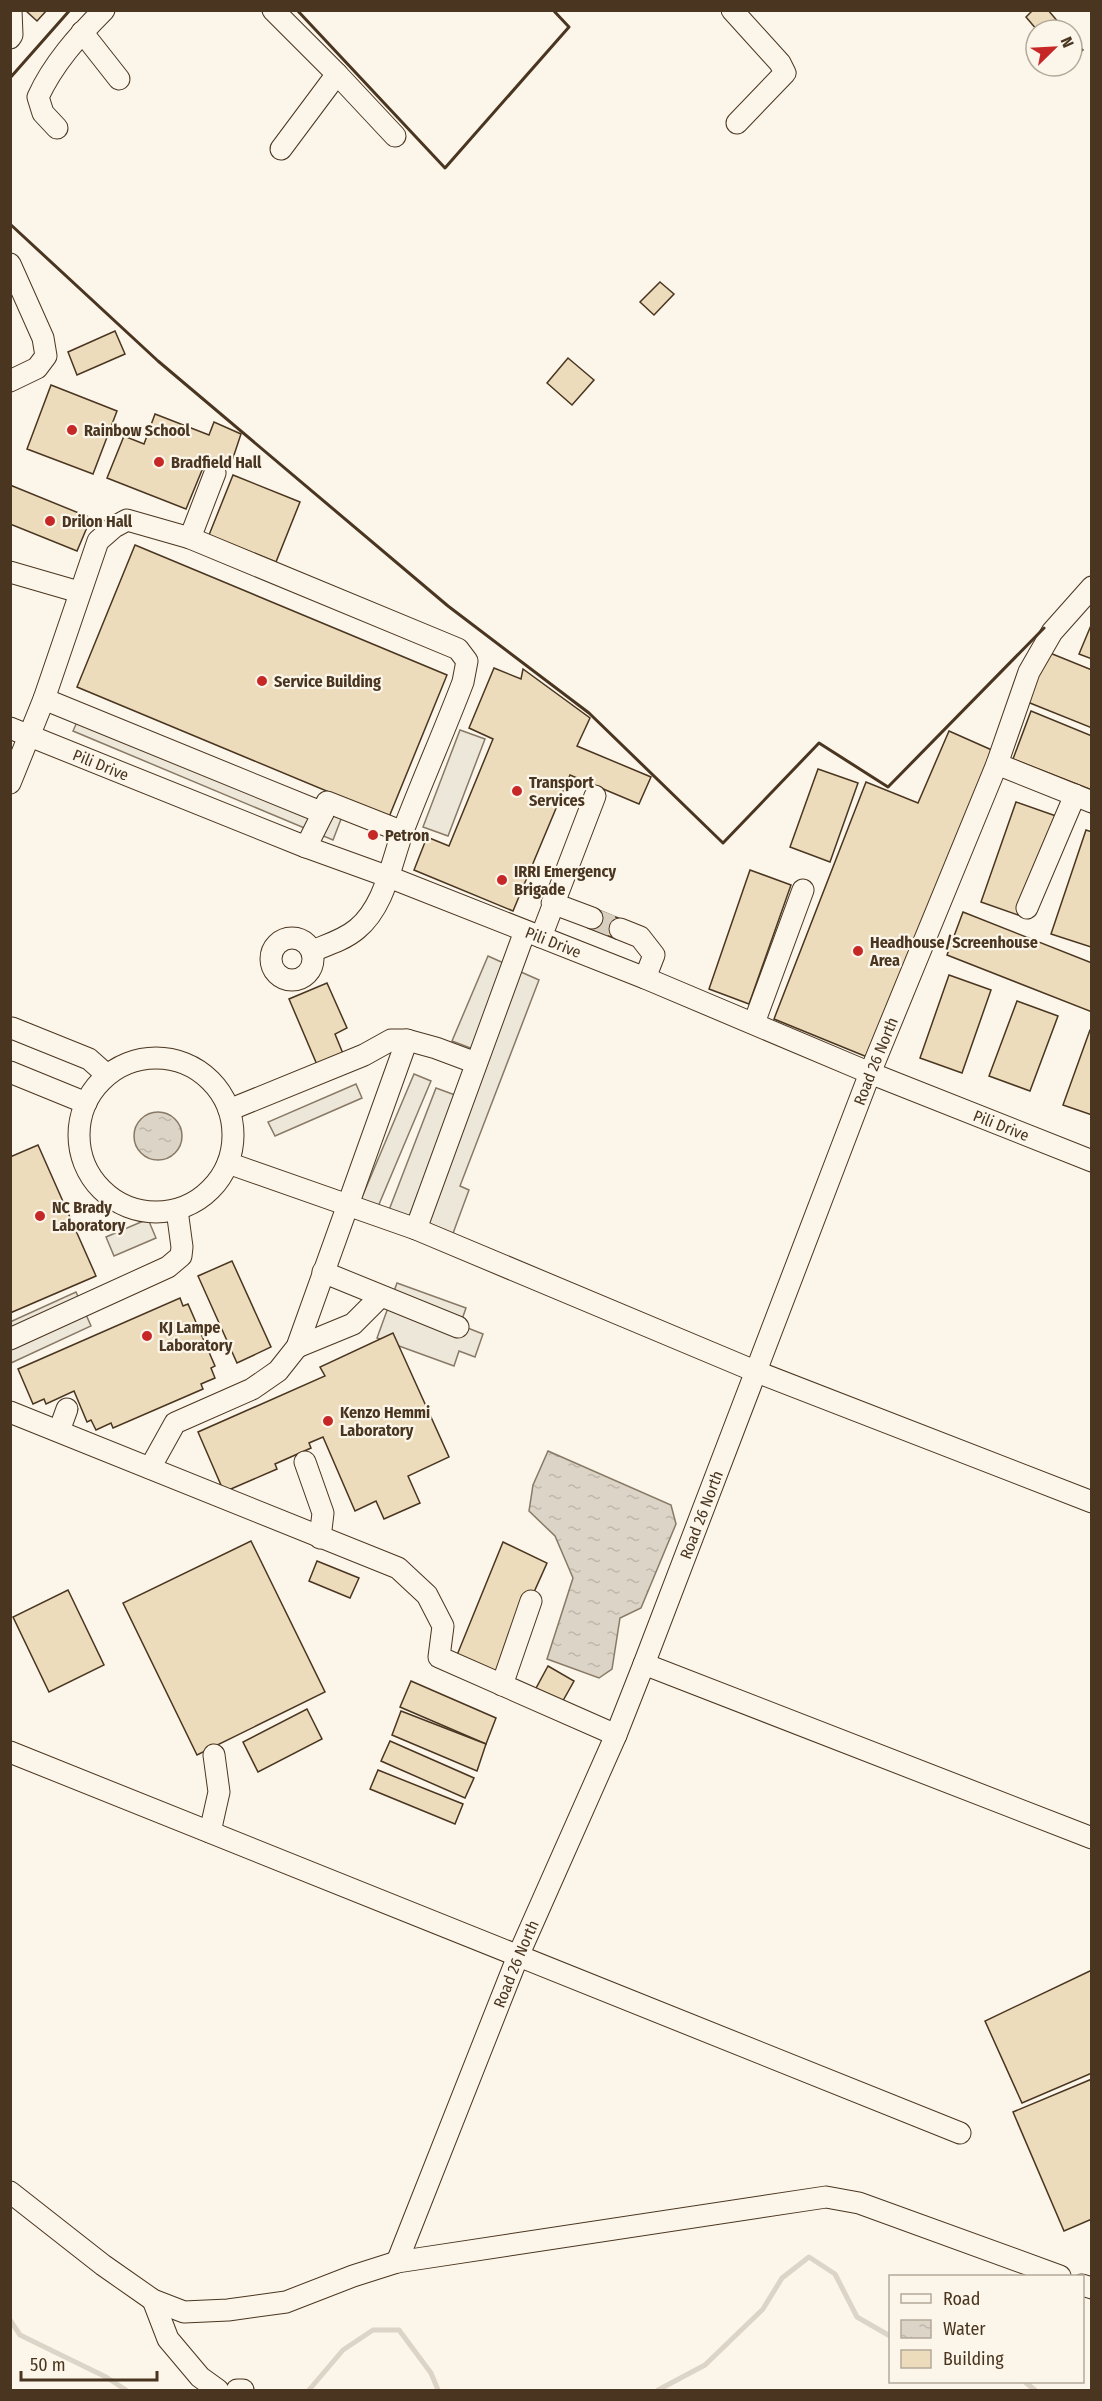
<svg xmlns="http://www.w3.org/2000/svg" width="1102" height="2401" viewBox="0 0 1102 2401" font-family="'Fira Sans Condensed',sans-serif">
	<style>
		.parking { fill: #ede7d9; stroke: #887966; stroke-width: 1.5 }
		.water { fill: url(#water-ripples); stroke: #887966; stroke-width: 1.5 }
		.lines { fill: none; stroke-linecap: round; stroke-linejoin: round }
		.stream { stroke: #dcd4c6; stroke-width: 5 }
		.building { fill: #ecdcbc; stroke: #4a3520; stroke-width: 1.5 }
		.minor-tunnel { stroke: #d8cfc1; stroke-width: 21; stroke-dasharray: 21 10; stroke-linecap: butt }
		.minor-casing { stroke: #4a3520; stroke-width: 23 }
		.minor { stroke: #fbf6e9; stroke-width: 21 }
		.wall { stroke: #4a3520; stroke-width: 3 }
		.poi-dot { fill: #c62828; stroke: #fbf6e9; stroke-width: 2 }
		.labels { text-anchor: middle; dominant-baseline: central; stroke-width: 4.5; stroke-linejoin: round; paint-order: stroke }
		.poi-label { font-size: 16px; font-weight: bold; fill: #4a3520; stroke: #fbf6e9; text-anchor: start }
		.street-label { font-size: 16px; fill: #4a3520; stroke: #fbf6e9 }
	</style>
	<defs>
		<pattern id="water-ripples" width="26" height="14" patternUnits="userSpaceOnUse" patternTransform="scale(1.5)"><rect width="26" height="14" fill="#dcd4c6"/><path d="M2 4q2-2 4 0t4 0M15 11q2-2 4 0t4 0" fill="none" stroke="#beb7aa"/></pattern>
	</defs>
	<rect width="100%" height="100%" fill="#fbf6e9"/>
	<g class="parking">
		<path d="M84,706L343,814L333,840L73,731Z"/>
		<path d="M460,730L485,739L448,836L423,827Z"/>
		<path d="M488,956L508,965L473,1049L452,1041Z"/>
		<path d="M521,972L539,980L460,1186L469,1190L452,1236L424,1225Z"/>
		<path d="M414,1074L431,1081L377,1209L360,1202Z"/>
		<path d="M356,1084L362,1098L275,1136L268,1122Z"/>
		<path d="M436,1088L455,1095L409,1218L389,1210Z"/>
		<path d="M148,1219L156,1238L114,1256L106,1237Z"/>
		<path d="M397,1283L466,1308L460,1325L483,1334L475,1357L459,1351L454,1366L377,1338Z"/>
		<path d="M76,1292L91,1326L11,1363L10,1322Z"/>
	</g>
	<g class="water">
		<circle cx="158" cy="1136" r="24"/>
		<path d="M548,1451L671,1505L676,1524L641,1608L620,1618L612,1669L599,1678L547,1659L573,1578L555,1536L529,1511L533,1485Z"/>
	</g>
	<g class="lines">
		<g class="stream">
			<path d="M10,2320L20,2335L106,2377L126,2390"/>
			<path d="M1025,2382L1035,2390"/>
			<path d="M309,2390L343,2350L373,2330H399L431,2373L438,2390"/>
			<path d="M658,2390L705,2365L763,2309L782,2278L809,2257L835,2274L857,2317L890,2336"/>
		</g>
	</g>
	<g class="building">
		<path d="M25,10H47L37,21Z"/>
		<path d="M1033,10H1048L1065,30H1037L1026,17Z"/>
		<path d="M1072,38L1083,50L1072,59Z"/>
		<path d="M660,282L674,294L654,315L640,302Z"/>
		<path d="M115,331L125,354L77,375L68,352Z"/>
		<path d="M568,358L594,380L572,405L547,383Z"/>
		<path d="M51,385L117,411L93,474L27,449Z"/>
		<path d="M155,414L209,435L214,422L241,434L230,467L207,458L186,509L107,478L124,436L144,444Z"/>
		<path d="M233,475L300,502L276,562L209,535Z"/>
		<path d="M10,485L91,518L77,551L10,524Z"/>
		<path d="M135,545L447,675L389,817L77,687Z"/>
		<path d="M1092,623V659L1079,654Z"/>
		<path d="M1045,651L1092,670V728L1025,701Z"/>
		<path d="M494,668L521,679L523,669L590,718L577,746L651,777L639,804L570,775L513,911L414,870L427,837L449,846L493,739L469,728Z"/>
		<path d="M1031,711L1092,736V790L1013,759Z"/>
		<path d="M949,731L994,751L872,1059L774,1019L866,782L918,803Z"/>
		<path d="M818,769L858,783L830,862L790,847Z"/>
		<path d="M1016,802L1056,816L1021,916L981,902Z"/>
		<path d="M1086,830L1092,832L1091,947L1051,934Z"/>
		<path d="M750,870L791,885L749,1004L709,989Z"/>
		<path d="M596,909L623,920L616,939L588,928Z"/>
		<path d="M963,912L1092,963V1012L947,955Z"/>
		<path d="M949,975L991,990L962,1073L920,1058Z"/>
		<path d="M327,983L347,1028L335,1034L344,1056L318,1067L289,999Z"/>
		<path d="M1017,1001L1058,1016L1030,1091L989,1076Z"/>
		<path d="M1090,1030H1092V1115L1063,1105Z"/>
		<path d="M38,1145L96,1276L10,1313V1157Z"/>
		<path d="M232,1261L271,1347L237,1363L198,1276Z"/>
		<path d="M180,1298L183,1306L188,1304L215,1366L211,1368L215,1378L201,1384L203,1389L113,1428L111,1423L96,1430L91,1420L87,1422L74,1391L46,1404L44,1399L33,1404L18,1369Z"/>
		<path d="M393,1333L449,1457L408,1476L420,1503L384,1519L376,1501L355,1511L323,1437L309,1443L311,1448L275,1464L277,1469L224,1492L198,1432L325,1376L320,1367Z"/>
		<path d="M251,1541L325,1692L197,1755L123,1603Z"/>
		<path d="M503,1542L547,1563L496,1677L455,1660Z"/>
		<path d="M317,1561L359,1578L350,1598L309,1581Z"/>
		<path d="M68,1590L104,1665L49,1692L13,1617Z"/>
		<path d="M548,1666L574,1681L560,1706L534,1692Z"/>
		<path d="M411,1681L496,1718L486,1744L400,1707Z"/>
		<path d="M307,1709L322,1739L258,1772L243,1742Z"/>
		<path d="M401,1711L486,1744L477,1771L392,1735Z"/>
		<path d="M390,1741L474,1778L465,1798L381,1761Z"/>
		<path d="M378,1770L463,1804L455,1824L370,1789Z"/>
		<path d="M1092,1970V2073L1022,2103L985,2021Z"/>
		<path d="M1092,2079V2219L1064,2231L1013,2112Z"/>
	</g>
	<g class="lines">
		<path class="minor-tunnel" d="M592,918L620,929"/>
		<defs>
			<g id="minor">
				<path d="M273,10L337,74L395,136"/>
				<path d="M732,10L780,63L785,73L737,123"/>
				<path d="M82,32L119,79"/>
				<path d="M10,38L12,35L11,10"/>
				<path d="M57,128L43,113L38,97C53,64 78,36 104,10"/>
				<path d="M281,149L337,74"/>
				<path d="M10,264L43,338L46,356L37,368L10,381"/>
				<path d="M190,538L215,473"/>
				<path d="M10,572L79,592"/>
				<path d="M1092,587L1052,632L1029,672L997,764L1092,802"/>
				<path d="M44,699L323,813L327,802L403,832"/>
				<path id="s1" d="M10,728L306,847L389,877L645,978L870,1073L1092,1161"/>
				<path d="M10,783L44,699L98,541L114,527L127,520L190,538L458,649L467,661L463,682C444,732 422,781 403,831C391,863 385,906 357,929C344,940 327,945 312,951"/>
				<path d="M306,847L323,813"/>
				<path d="M552,903L592,918"/>
				<path d="M1027,908L1075,795"/>
				<path d="M620,929L640,937L654,955L645,978"/>
				<path d="M541,937L595,796"/>
				<circle cx="292" cy="959" r="21"/>
				<path d="M754,1023L803,890"/>
				<path d="M12,1028L89,1059L107,1075"/>
				<circle cx="156" cy="1135" r="77"/>
				<path d="M10,1072L86,1103"/>
				<path d="M229,1110L364,1055L391,1040H407L436,1048L476,1063"/>
				<path d="M228,1163L416,1229L757,1372L1092,1502"/>
				<path d="M416,1229L525,931"/>
				<path d="M323,1272L458,1327"/>
				<path d="M10,1339L168,1267L181,1256L182,1247L177,1210"/>
				<path d="M297,1347L353,1324L380,1297"/>
				<path d="M10,1412L398,1568L427,1595L443,1626L439,1657L616,1735"/>
				<path d="M59,1431L67,1409"/>
				<path d="M305,1462L323,1513L320,1538"/>
				<path d="M150,1468L175,1423L252,1389L278,1371L297,1347L407,1040"/>
				<path d="M644,1664L1092,1838"/>
				<path d="M502,1685L531,1601"/>
				<path d="M10,1752L960,2133"/>
				<path d="M210,1832L219,1792L214,1755"/>
				<path d="M10,2192L103,2265L153,2300L184,2312L228,2310L286,2302L353,2276L397,2262L826,2197L859,2203L1060,2276"/>
				<path id="s2" d="M397,2262L518,1956L616,1735L644,1664L870,1073L997,764"/>
				<path d="M1082,2285L1092,2288"/>
				<path d="M153,2300L168,2339L200,2377L218,2390"/>
				<path d="M237,2390H243"/>
			</g>
		</defs>
		<use href="#minor" class="minor-casing"/>
		<use href="#minor" class="minor"/>
		<g class="wall">
			<path d="M297,10L445,168L569,27L553,10"/>
			<path d="M10,78L70,10"/>
			<path d="M10,224L158,361L448,606L589,713L723,843L819,743L888,787L1044,628"/>
		</g>
	</g>
	<g class="poi-dot">
		<circle cx="72" cy="430" r="6"/>
		<circle cx="159" cy="462" r="6"/>
		<circle cx="50" cy="521" r="6"/>
		<circle cx="262" cy="681" r="6"/>
		<circle cx="517" cy="791" r="6"/>
		<circle cx="373" cy="835" r="6"/>
		<circle cx="502" cy="880" r="6"/>
		<circle cx="858" cy="951" r="6"/>
		<circle cx="40" cy="1216" r="6"/>
		<circle cx="147" cy="1336" r="6"/>
		<circle cx="328" cy="1421" r="6"/>
	</g>
	<g class="labels">
		<g class="poi-label">
			<text x="84" y="430">Rainbow School</text>
			<text x="171" y="462">Bradfield Hall</text>
			<text x="62" y="521">Drilon Hall</text>
			<text x="274" y="681">Service Building</text>
			<text x="529" y="782">Transport<tspan x="529" dy="18">Services</tspan></text>
			<text x="385" y="835">Petron</text>
			<text x="514" y="871">IRRI Emergency<tspan x="514" dy="18">Brigade</tspan></text>
			<text x="870" y="942">Headhouse/Screenhouse<tspan x="870" dy="18">Area</tspan></text>
			<text x="52" y="1207">NC Brady<tspan x="52" dy="18">Laboratory</tspan></text>
			<text x="159" y="1327">KJ Lampe<tspan x="159" dy="18">Laboratory</tspan></text>
			<text x="340" y="1412">Kenzo Hemmi<tspan x="340" dy="18">Laboratory</tspan></text>
		</g>
		<g class="street-label">
			<text stroke="none"><textPath href="#s1" startOffset="98">Pili Drive</textPath></text>
			<text stroke="none"><textPath href="#s1" startOffset="584">Pili Drive</textPath></text>
			<text stroke="none"><textPath href="#s2" startOffset="1293">Road 26 North</textPath></text>
			<text stroke="none"><textPath href="#s1" startOffset="1068">Pili Drive</textPath></text>
			<text stroke="none"><textPath href="#s2" startOffset="807">Road 26 North</textPath></text>
			<text stroke="none"><textPath href="#s2" startOffset="321">Road 26 North</textPath></text>
		</g>
	</g>
	<rect width="1102" height="2401" fill="none" stroke="#4a3520" stroke-width="24"/>
	<rect x="889" y="2275" width="195" height="108" fill="#fbf6e9" stroke="#b4a999" stroke-width="1.5"/>
	<rect x="901" y="2294" width="30" height="9" fill="#fbf6e9" stroke="#b4a999" stroke-width="1.5"/>
	<text x="943" y="2305" font-size="18" fill="#4a3520">Road</text>
	<rect x="901" y="2320" width="30" height="18" fill="url(#water-ripples)" stroke="#b4a999" stroke-width="1.5"/>
	<text x="943" y="2335" font-size="18" fill="#4a3520">Water</text>
	<rect x="901" y="2350" width="30" height="18" fill="#ecdcbc" stroke="#b4a999" stroke-width="1.5"/>
	<text x="943" y="2365" font-size="18" fill="#4a3520">Building</text>
	<g transform="translate(1054 48) rotate(66)"><circle r="28" fill="#fbf6e9" stroke="#b4a999" stroke-width="1.5"/>
	<path d="M0-4.5L10 22L0 15L-10 22Z" fill="#c62828"/>
	<text y="-9" font-size="16" font-weight="bold" text-anchor="middle" fill="#4a3520">N</text>
	</g>
	<path d="M21 2371v9h136v-9" fill="none" stroke="#4a3520" stroke-width="3"/>
	<text x="30" y="2371" font-size="18" fill="#4a3520" stroke="#fbf6e9" stroke-width="4.5" paint-order="stroke">50 m</text>
</svg>
